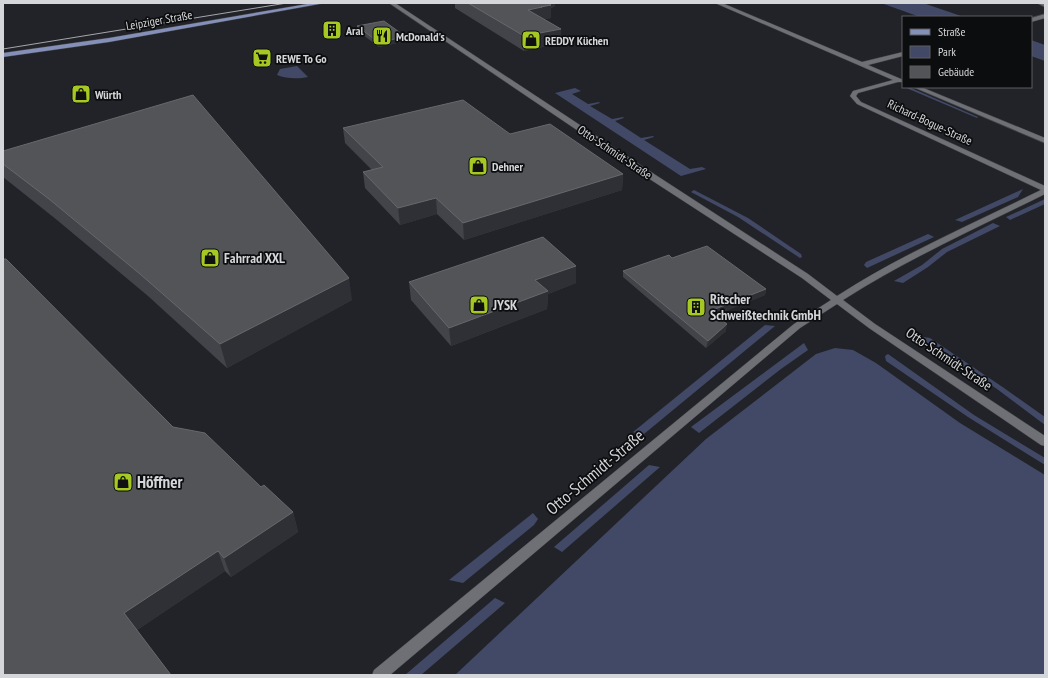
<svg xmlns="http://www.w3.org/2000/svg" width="1048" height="678" viewBox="0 0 1048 678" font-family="'PT Sans Narrow',sans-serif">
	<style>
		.green { fill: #414966 }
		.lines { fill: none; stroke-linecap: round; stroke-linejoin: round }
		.minor-casing { stroke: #404145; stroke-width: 1 }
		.primary-casing { stroke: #404145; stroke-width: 1 }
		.minor { fill: #6e7075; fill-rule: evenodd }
		.primary { fill: #8590b8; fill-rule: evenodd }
		.tram { stroke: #a5a6aa; stroke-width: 1 }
		.wall { fill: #424449 }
		.shaded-wall { fill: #2f3035 }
		.building { fill: #525458; stroke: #66686c }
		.labels { text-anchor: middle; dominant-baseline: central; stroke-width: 3.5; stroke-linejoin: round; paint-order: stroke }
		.far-street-label { font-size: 12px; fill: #d5d6d9; stroke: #0c0d0f }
		.far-poi-label { font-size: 12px; font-weight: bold; fill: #d5d6d9; stroke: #0c0d0f; text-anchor: start }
		.poi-label { font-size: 14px; font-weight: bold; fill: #d5d6d9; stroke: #0c0d0f; text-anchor: start }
		.street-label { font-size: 14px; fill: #d5d6d9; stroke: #0c0d0f }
		.near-street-label { font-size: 17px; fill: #d5d6d9; stroke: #0c0d0f }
		.near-poi-label { font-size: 17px; font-weight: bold; fill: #d5d6d9; stroke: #0c0d0f; text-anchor: start }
	</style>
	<rect width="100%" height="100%" fill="#222328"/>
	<g class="green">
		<path d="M881,3H923L964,17H920Z"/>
		<path d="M1031,40L1045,45V61L1031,56Z"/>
		<path d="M297,66L308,77C299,79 286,79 277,75L280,69Z"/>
		<path d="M904,87H909L978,117L977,118Z"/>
		<path d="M575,88L581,91L572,94L588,104L599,102L600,103L590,106L612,119L623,117L624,118L615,121L641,138L653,136L654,137L644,140L690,169L702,167L706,169L681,176L555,93Z"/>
		<path d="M1023,189L1018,197L962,222L955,220Z"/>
		<path d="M694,190L748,218L801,254L802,257L800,258L738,217L691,192Z"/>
		<path d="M1045,199V204L1010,220L1006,217Z"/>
		<path d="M993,223L1000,226L947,252L928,267L903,283L894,281L922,265L942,249Z"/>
		<path d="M928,234L934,237L867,268L864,265L866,262Z"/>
		<path d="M765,325L775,326L644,434H637L633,432Z"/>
		<path d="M917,336L930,338L1004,388L1045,417V425L997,389Z"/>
		<path d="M804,343L808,350L781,369L699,433L691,427Z"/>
		<path d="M835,348L853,350L876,363L960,423L1045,475V675H455L706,439L816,354Z"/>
		<path d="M888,354L974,415L1045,458V465L968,417L886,361L885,356Z"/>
		<path d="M649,465L660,467L562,552L554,547Z"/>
		<path d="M533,513L538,519L534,525L463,583L449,580Z"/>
		<path d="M495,598L505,603L421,675H405Z"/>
	</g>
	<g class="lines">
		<defs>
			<g id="minor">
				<path d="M389,3H395L651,172L808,274L837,296C902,254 972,224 1041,190L857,104L850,96L853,91L893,80L715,3H722L862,62L903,52V56L868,65L901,79L903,80V82H898L858,93L856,96L861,102L1045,186V194C977,228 907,259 843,300L875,324L1045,436V446L1041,445L869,328L837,304L800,328L390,675H372L374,670L794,324L831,300L802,278L645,176Z"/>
				<path d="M1037,3H1045V7Z"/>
				<path d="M1045,14V18L1031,22V18Z"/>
				<path d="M913,87H921L1045,138V143Z"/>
			</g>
			<path id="primary" d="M313,3H325L109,42L3,57V53L109,38Z"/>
		</defs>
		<use href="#minor" class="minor-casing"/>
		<use href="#primary" class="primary-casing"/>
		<use href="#minor" class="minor"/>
		<use href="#primary" class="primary"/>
		<path class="tram" d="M3,49L287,3"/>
	</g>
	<g class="wall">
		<path d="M455,3H555V6L551,8V18L544,19L561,43L524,51L455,8Z"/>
		<path d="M357,26L406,37V41L379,47L358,31Z"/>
		<path d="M343,128L510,134L623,174L622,190L464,240L437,214L400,225L365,188L363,172L372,170L345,143Z"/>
		<path d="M3,151L352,300L227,368L148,296L57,220L3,177Z"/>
		<path d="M672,258L766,289L765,295L715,315L726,331L706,348L623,277V271Z"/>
		<path d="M576,266V283L548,294L547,309L451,346L411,300L409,282Z"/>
		<path d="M173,427L261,487L293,512L298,532L231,577L225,571L137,630L3,675Z"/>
	</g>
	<g class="shaded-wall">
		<path d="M539,3H555V6L551,8V18L542,20L528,10Z"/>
		<path d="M561,29V43L524,51V36Z"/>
		<path d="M406,37V41L379,47L378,42Z"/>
		<path d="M623,174L622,190L464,240L463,223Z"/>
		<path d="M436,198L437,214L400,225L398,208Z"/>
		<path d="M576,266V283L548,294L547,309L451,346L449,328L535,280Z"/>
		<path d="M349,278L352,300L227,368L220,344Z"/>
		<path d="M766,289L765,295L709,318L710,311Z"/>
		<path d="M727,324L726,331L706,348L708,341Z"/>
		<path d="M293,512L298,532L231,577L224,558Z"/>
		<path d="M218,551L225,571L134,632L124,613Z"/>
	</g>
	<g class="building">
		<path d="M468,3H548L551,5L541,7H542L528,10L561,29L524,36Z"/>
		<path d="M384,21L406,37L378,42L357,26Z"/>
		<path d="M193,95L349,278L220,344L140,274L49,199L3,164V151Z"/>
		<path d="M463,100L510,134L550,124L623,174L463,223L436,198L398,208L363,172L383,167L343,128Z"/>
		<path d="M543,237L576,266L535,280L548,291L449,328L409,282Z"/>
		<path d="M707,246L766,289L710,311L727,324L708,341L623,271L669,255L672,258Z"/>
		<path d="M3,259H6L173,427L205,433L261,487L264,485L293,512L224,558L218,551L124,613L171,675H3Z"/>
	</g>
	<defs>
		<symbol id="building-square" viewBox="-11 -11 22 22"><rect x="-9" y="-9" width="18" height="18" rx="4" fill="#a5c823" stroke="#0c0d0f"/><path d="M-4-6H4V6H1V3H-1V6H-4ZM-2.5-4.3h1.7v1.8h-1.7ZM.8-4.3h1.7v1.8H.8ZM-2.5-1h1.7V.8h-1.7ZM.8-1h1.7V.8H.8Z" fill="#111"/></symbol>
		<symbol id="restaurant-square" viewBox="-11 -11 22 22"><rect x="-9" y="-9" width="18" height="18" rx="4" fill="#a5c823" stroke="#0c0d0f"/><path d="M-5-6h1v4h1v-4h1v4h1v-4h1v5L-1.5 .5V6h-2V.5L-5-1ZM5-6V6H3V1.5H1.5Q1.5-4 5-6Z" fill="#111"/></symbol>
		<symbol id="shop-square" viewBox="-11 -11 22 22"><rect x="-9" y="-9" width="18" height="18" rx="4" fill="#a5c823" stroke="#0c0d0f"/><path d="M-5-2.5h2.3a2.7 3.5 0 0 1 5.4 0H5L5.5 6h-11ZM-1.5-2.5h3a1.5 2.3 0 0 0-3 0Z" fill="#111"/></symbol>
		<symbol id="supermarket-square" viewBox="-11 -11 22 22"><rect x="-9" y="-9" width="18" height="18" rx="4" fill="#a5c823" stroke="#0c0d0f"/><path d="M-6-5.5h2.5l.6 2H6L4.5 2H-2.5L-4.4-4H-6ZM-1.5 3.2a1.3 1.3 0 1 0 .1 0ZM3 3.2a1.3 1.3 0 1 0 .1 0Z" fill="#111"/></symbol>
	</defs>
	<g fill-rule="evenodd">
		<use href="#building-square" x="321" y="19" width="22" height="22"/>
		<use href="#restaurant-square" x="371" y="25" width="22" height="22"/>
		<use href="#shop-square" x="520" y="29" width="22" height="22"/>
		<use href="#supermarket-square" x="251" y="47" width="22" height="22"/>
		<use href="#shop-square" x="70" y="83" width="22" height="22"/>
		<use href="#shop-square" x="467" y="155" width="22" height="22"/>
		<use href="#shop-square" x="199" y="247" width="22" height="22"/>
		<use href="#shop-square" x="468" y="294" width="22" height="22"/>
		<use href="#building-square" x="685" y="296" width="22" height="22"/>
		<use href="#shop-square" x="112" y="471" width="22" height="22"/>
	</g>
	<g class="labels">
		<g class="far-street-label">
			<text transform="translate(159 20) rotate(-10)">Leipziger Straße</text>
			<text transform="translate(930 122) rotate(25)">Richard-Bogue-Straße</text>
			<text transform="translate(615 152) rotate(34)">Otto-Schmidt-Straße</text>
		</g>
		<g class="far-poi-label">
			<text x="346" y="30">Aral</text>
			<text x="396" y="36">McDonald's</text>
			<text x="545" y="40">REDDY Küchen</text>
			<text x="276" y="58">REWE To Go</text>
			<text x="95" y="94">Würth</text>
			<text x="492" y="166">Dehner</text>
		</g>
		<g class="poi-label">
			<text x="224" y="258">Fahrrad XXL</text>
			<text x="710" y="299">Ritscher<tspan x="710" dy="16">Schweißtechnik GmbH</tspan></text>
			<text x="493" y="305">JYSK</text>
		</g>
		<g class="street-label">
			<text transform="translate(949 359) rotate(34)">Otto-Schmidt-Straße</text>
		</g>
		<g class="near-street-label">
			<text transform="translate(595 472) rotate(-40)">Otto-Schmidt-Straße</text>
		</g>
		<g class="near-poi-label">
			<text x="137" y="482">Höffner</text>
		</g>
	</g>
	<rect width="1048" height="678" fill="none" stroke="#d5d6d9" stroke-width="8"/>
	<rect x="902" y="16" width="130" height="72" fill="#0c0d0f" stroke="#5c5d60"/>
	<rect x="910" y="29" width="20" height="6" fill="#8590b8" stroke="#5c5d60"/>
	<text x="938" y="36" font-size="12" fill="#d5d6d9">Straße</text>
	<rect x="910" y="46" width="20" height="12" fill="#414966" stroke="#5c5d60"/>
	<text x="938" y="56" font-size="12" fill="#d5d6d9">Park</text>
	<rect x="910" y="66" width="20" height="12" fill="#525458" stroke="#5c5d60"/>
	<text x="938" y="76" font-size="12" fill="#d5d6d9">Gebäude</text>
</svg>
